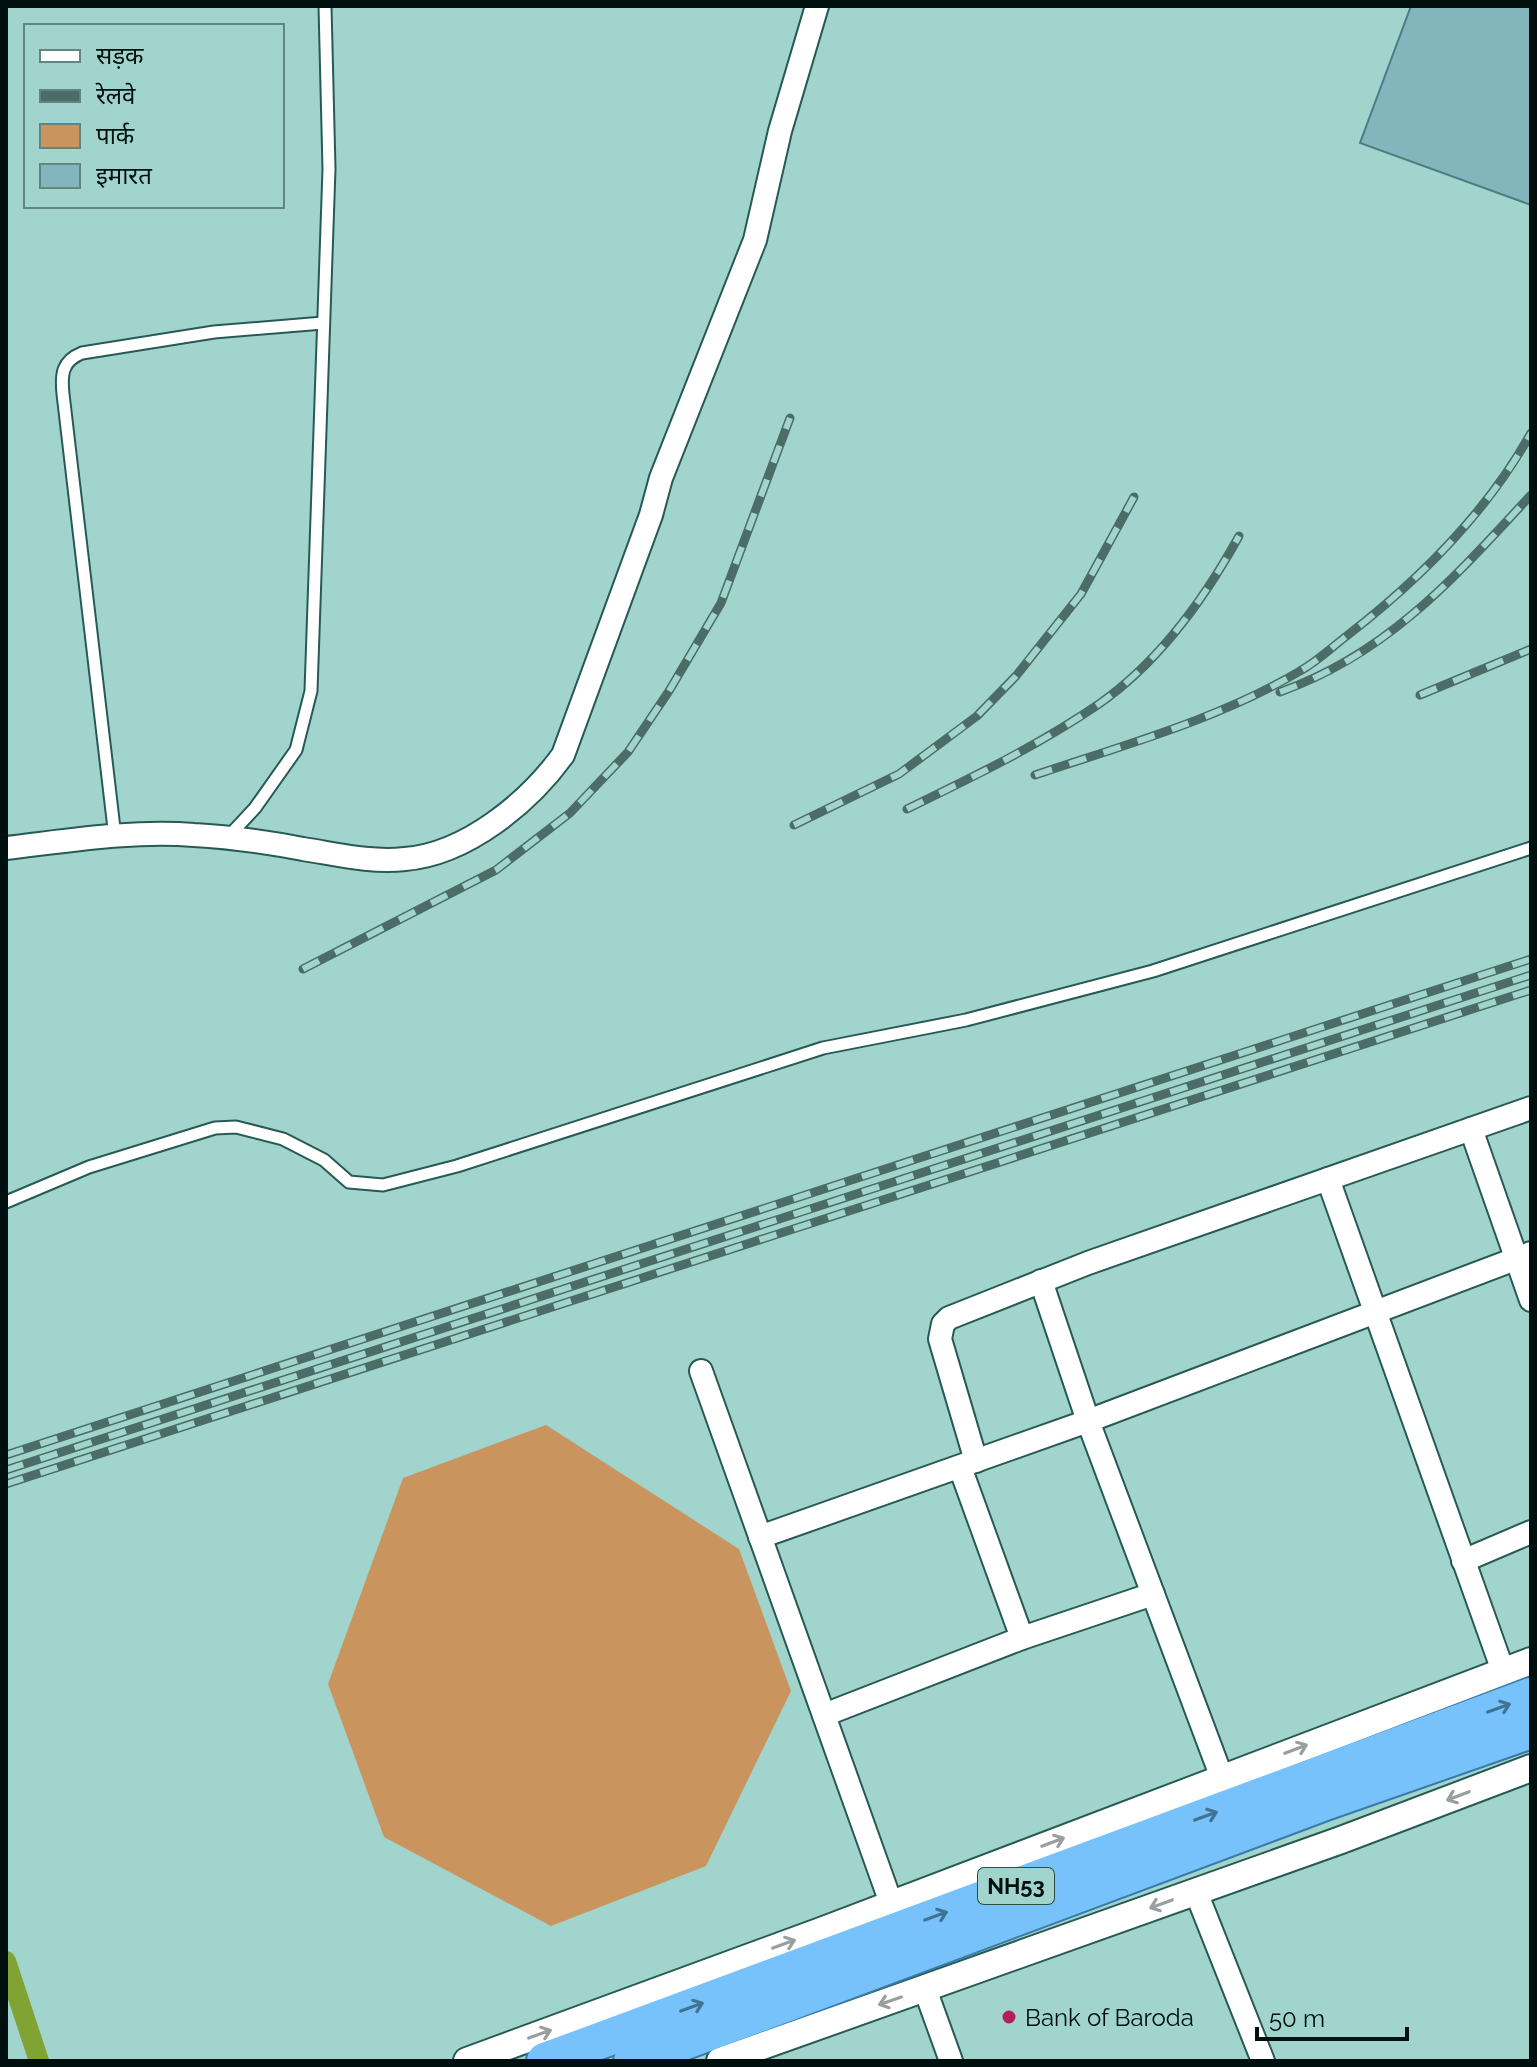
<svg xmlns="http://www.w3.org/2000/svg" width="1537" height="2067" viewBox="0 0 1537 2067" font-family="Raleway,'Noto Sans Devanagari',sans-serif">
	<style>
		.green { fill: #ca945f }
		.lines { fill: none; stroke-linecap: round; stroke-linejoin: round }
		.canal { stroke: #80a334; stroke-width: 20 }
		.building { fill: #82b6bc; stroke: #4b7d83; stroke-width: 2 }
		.service-casing { stroke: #285a54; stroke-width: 15 }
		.minor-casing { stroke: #285a54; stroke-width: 26 }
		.tertiary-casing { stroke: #285a54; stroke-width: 30 }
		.trunk-casing { stroke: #397aa9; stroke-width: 40 }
		.service { stroke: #fff; stroke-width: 11 }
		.minor { stroke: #fff; stroke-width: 22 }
		.tertiary { stroke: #fff; stroke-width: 26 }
		.trunk { stroke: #78c2fc; stroke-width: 36 }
		.rail-casing { stroke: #4b6c67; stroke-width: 9 }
		.rail { stroke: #a0d4cd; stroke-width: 6; stroke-dasharray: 18; stroke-linecap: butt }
		.oneway { stroke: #427291 }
		.oneway2 { stroke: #999f9f }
		.poi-dot { fill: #b12156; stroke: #a0d4cd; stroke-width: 3 }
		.labels { text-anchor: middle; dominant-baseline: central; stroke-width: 7; stroke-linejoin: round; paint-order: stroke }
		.shield { fill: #a0d4cd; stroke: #304b47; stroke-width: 2 }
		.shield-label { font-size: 22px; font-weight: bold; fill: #00100e }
		.poi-label { font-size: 24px; fill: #00100e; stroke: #a0d4cd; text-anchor: start }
	</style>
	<rect width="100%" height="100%" fill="#a0d4cd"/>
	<path class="green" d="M546,1425L739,1549L791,1691L706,1866L551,1926L384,1837L328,1684L403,1478Z"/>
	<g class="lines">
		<path class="canal" d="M6,1961L39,2061"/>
	</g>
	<path class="building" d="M1411,6H1531V205L1360,143Z"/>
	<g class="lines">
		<defs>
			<g id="service">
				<path d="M115,837L63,394C61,374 62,361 82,353L214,332L323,323"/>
				<path d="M228,837L255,808L296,750L311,691L329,169L325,6"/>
				<path d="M6,1202L89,1167L215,1128L236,1127L283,1139L324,1160L349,1182L383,1185L457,1166L823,1048L966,1020L1153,971L1531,848"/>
			</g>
			<g id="minor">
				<path d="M6,848C67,841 132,830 194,835C231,837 266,842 303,849C336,854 371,863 405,859C467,854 529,802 563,755L651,515L661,478L755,240L780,131L817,6"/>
				<path d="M1471,1129L1531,1300"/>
				<path d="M1328,1179L1503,1671"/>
				<path d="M1041,1281L1088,1421L1222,1778"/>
				<path d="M701,1371L891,1903"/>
				<path d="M976,1461L940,1339L943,1324L949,1318L1088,1263L1531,1108"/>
				<path d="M960,1467L1022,1638"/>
				<path d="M760,1537L1088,1421L1531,1253"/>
				<path d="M1463,1561L1531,1532"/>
				<path d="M824,1715L1022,1638L1153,1594"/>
				<path d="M1196,1892L1263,2061"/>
				<path d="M925,1989L951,2061"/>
			</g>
			<g id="tertiary">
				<path d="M467,2061L821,1931L1531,1661"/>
				<path d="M720,2061L1341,1840L1531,1768"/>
			</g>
			<g id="trunk">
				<path d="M545,2061L1531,1696"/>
				<path d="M632,2061L1325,1802L1531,1730"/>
			</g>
		</defs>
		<use href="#service" class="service-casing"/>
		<use href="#minor" class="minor-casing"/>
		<use href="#tertiary" class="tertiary-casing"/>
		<use href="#trunk" class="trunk-casing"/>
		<use href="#service" class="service"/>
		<use href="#minor" class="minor"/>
		<use href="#tertiary" class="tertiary"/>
		<use href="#trunk" class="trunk"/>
		<defs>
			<g id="rail">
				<path d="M1280,692C1389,653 1455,577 1531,495"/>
				<path d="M1420,695L1531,649"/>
				<path d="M1035,775C1124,745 1219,719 1300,671C1316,662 1330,649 1344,638C1417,582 1486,514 1531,433"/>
				<path d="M907,809C973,777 1039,745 1099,704C1159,662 1205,598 1239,536"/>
				<path d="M794,825L899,774L977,716L1016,676L1081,594L1134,497"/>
				<path d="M303,969L496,870L570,813L628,752L669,691L721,603L790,418"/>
				<path d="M6,1455L1531,959"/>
				<path d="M6,1470L1531,975"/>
				<path d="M6,1484L1531,990"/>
			</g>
		</defs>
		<use href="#rail" class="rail-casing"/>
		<use href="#rail" class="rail"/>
	</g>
	<defs><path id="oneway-shaft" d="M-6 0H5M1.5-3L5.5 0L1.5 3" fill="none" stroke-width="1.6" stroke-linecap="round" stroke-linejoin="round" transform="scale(2)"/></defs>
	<g class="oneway">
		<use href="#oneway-shaft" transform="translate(1499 1708) rotate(-20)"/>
		<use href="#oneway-shaft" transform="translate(1206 1816) rotate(-20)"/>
		<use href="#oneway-shaft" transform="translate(936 1916) rotate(-20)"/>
		<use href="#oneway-shaft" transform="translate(692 2007) rotate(-20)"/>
	</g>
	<g class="oneway2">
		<use href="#oneway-shaft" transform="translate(1296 1749) rotate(-21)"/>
		<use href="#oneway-shaft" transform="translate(1458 1796) rotate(159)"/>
		<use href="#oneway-shaft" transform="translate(1053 1842) rotate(-21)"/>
		<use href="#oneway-shaft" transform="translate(1161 1904) rotate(160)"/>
		<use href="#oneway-shaft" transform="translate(784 1944) rotate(-20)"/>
		<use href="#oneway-shaft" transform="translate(890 2001) rotate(161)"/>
		<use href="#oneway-shaft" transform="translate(540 2034) rotate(-20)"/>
	</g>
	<circle class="poi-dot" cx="1009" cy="2017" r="8"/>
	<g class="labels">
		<rect class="shield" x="978" y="1868" width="76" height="36" rx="6"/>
		<g class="shield-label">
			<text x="1016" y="1886">NH53</text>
		</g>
		<g class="poi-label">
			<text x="1025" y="2017">Bank of Baroda</text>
		</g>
	</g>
	<rect width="1537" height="2067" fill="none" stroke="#00100e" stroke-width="16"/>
	<rect x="24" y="24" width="260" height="184" fill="#a0d4cd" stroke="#608681" stroke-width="2"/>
	<rect x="40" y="50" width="40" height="12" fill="#ffffff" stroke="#608681" stroke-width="2"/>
	<text x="96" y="64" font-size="24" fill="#00100e">सड़क</text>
	<rect x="40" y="90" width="40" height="12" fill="#4b6c67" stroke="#608681" stroke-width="2"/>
	<text x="96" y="104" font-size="24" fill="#00100e">रेलवे</text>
	<rect x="40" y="124" width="40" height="24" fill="#ca945f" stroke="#608681" stroke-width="2"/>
	<text x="96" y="144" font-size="24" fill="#00100e">पार्क</text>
	<rect x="40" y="164" width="40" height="24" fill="#82b6bc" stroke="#608681" stroke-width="2"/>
	<text x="96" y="184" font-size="24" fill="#00100e">इमारत</text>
	<path d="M1257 2027v12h150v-12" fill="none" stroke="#00100e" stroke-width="4"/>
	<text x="1269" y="2027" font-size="24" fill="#00100e" stroke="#a0d4cd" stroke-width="6" paint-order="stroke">50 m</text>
</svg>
